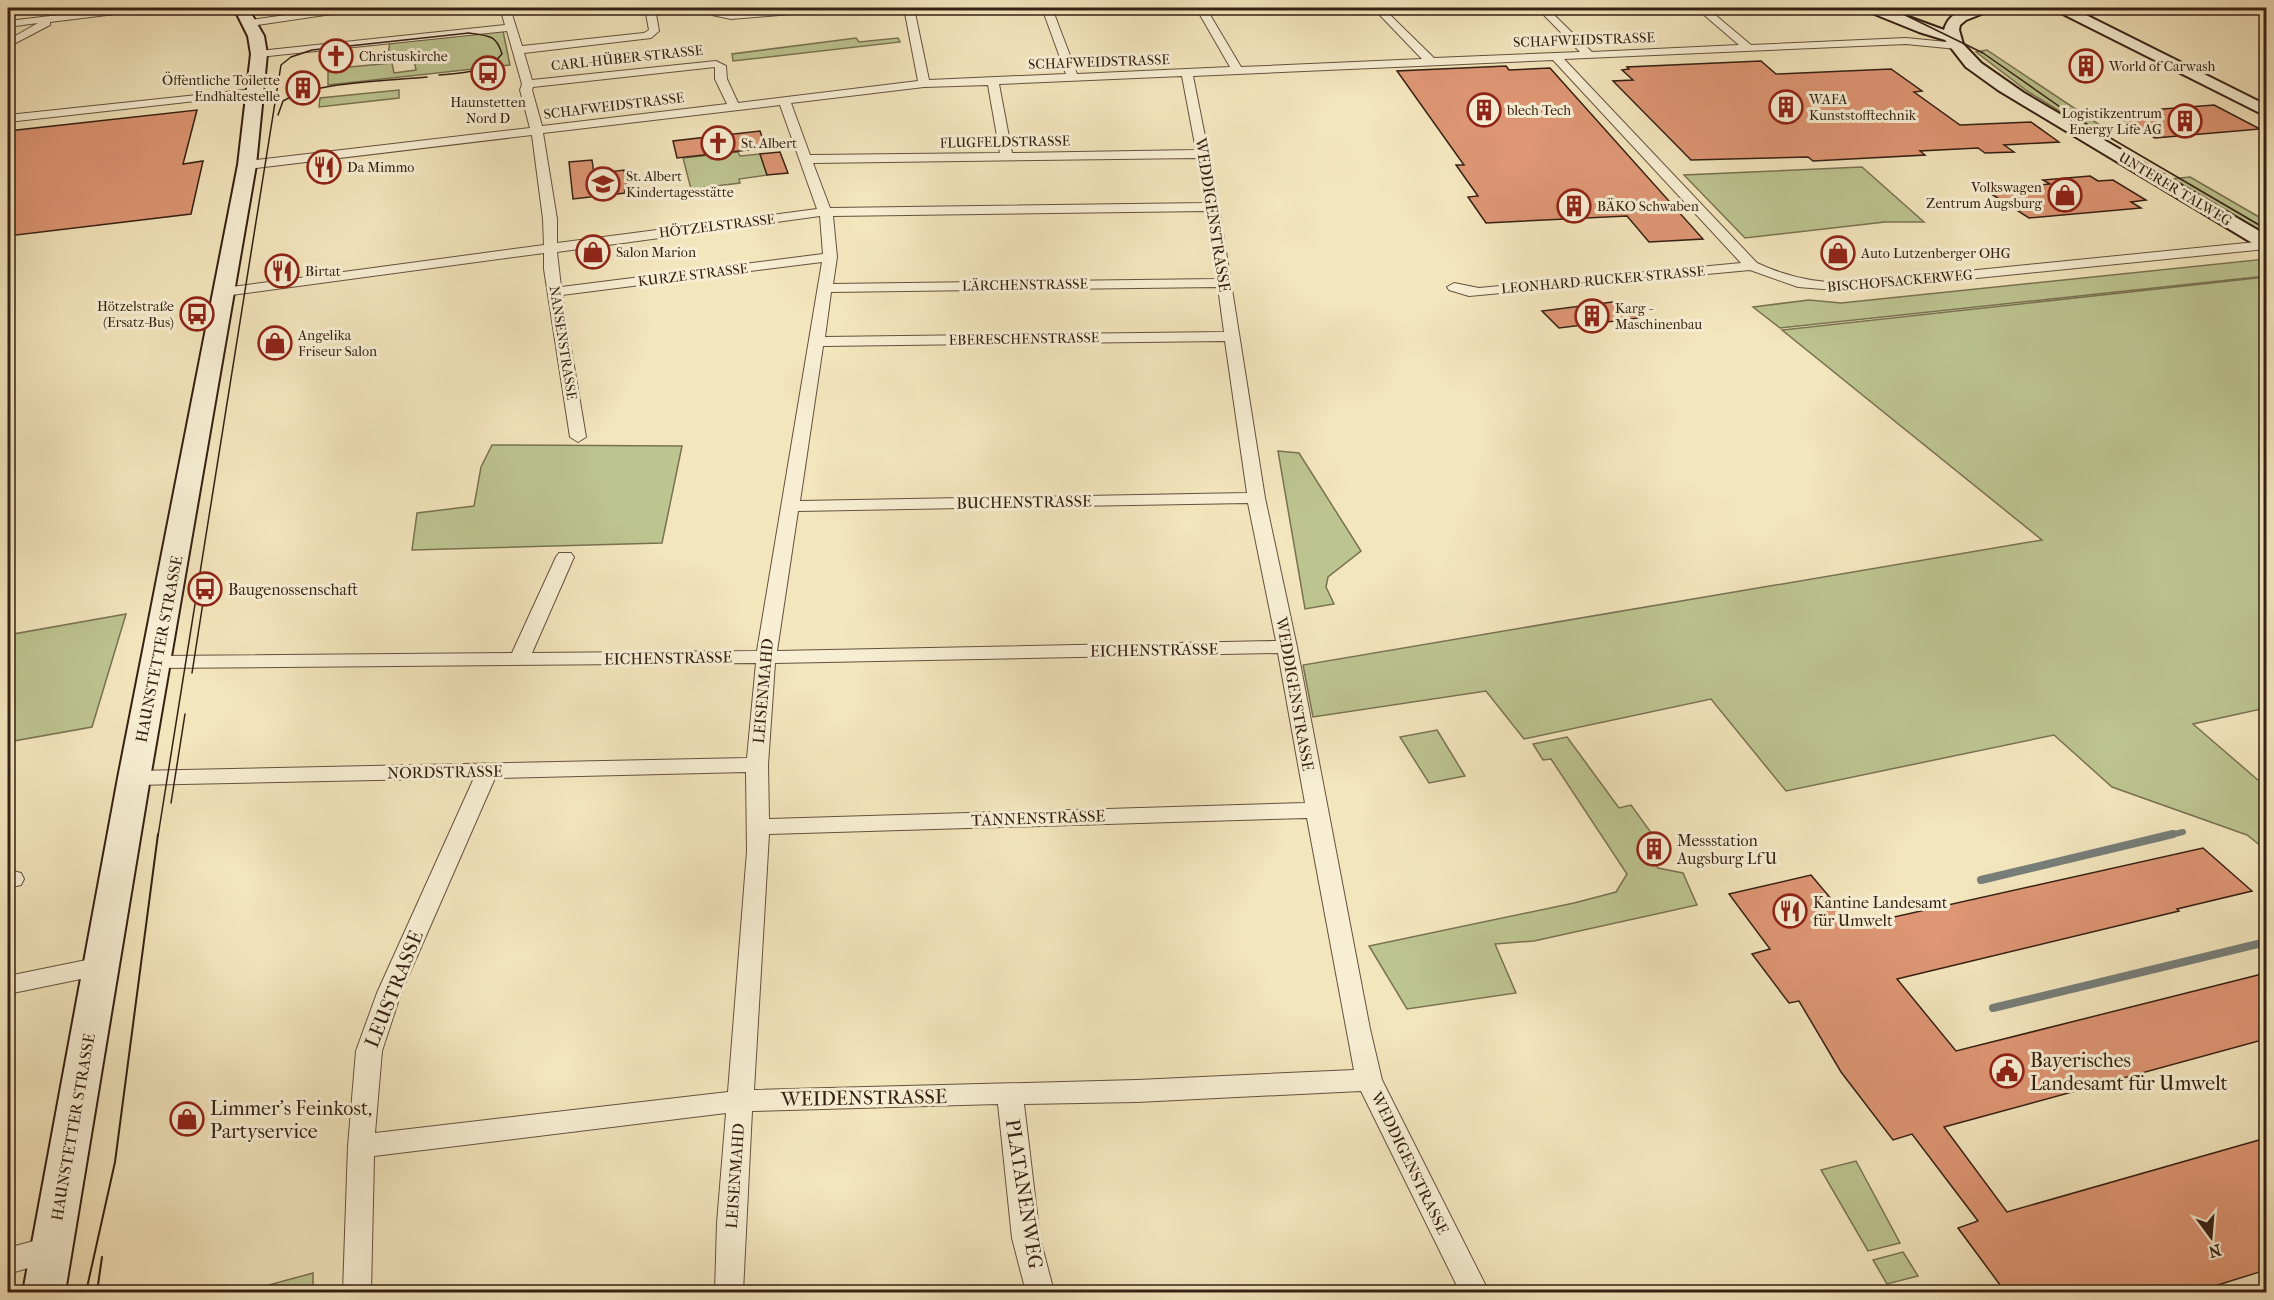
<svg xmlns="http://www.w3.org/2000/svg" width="2274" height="1300" viewBox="0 0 2274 1300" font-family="'IM FELL French Canon',serif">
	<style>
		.green { fill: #bcc490; stroke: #797252; stroke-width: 1.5 }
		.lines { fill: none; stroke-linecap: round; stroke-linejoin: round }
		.stream-far1 { stroke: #777e79; stroke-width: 6 }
		.stream { stroke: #777e79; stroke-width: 8 }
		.building { fill: #de9674; stroke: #362014; stroke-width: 1.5 }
		.street-casing { stroke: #65513e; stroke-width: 2 }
		.secondary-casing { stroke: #362014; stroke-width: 4 }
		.street { fill: #f7eed3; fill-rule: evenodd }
		.secondary { fill: #f7eed3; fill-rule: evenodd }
		.tram-far1 { stroke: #362014; stroke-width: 1.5 }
		.tram { stroke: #362014; stroke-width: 2 }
		.labels { text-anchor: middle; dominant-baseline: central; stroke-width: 6; stroke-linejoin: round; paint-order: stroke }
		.far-street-label { font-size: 14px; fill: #362014; stroke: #f7eed3 }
		.far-poi-label { font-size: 14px; fill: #362014; stroke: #f7eed3; text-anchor: start }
		.street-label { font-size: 16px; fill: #362014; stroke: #f7eed3 }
		.poi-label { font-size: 16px; fill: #362014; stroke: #f7eed3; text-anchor: start }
		.near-street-label { font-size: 20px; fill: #362014; stroke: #f7eed3 }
		.near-poi-label { font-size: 20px; fill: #362014; stroke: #f7eed3; text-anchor: start }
	</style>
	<rect width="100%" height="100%" fill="#f3e5bc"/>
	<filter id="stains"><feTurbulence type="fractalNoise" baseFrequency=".00333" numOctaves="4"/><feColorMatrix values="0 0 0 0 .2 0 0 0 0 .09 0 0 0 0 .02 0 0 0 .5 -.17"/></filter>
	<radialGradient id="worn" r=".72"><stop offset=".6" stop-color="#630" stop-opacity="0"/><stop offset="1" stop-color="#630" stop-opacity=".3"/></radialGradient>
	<g class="green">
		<path d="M503,31L510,65L328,85V69L392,63L394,73L416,70L414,60L400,62L398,55H388L390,41Z"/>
		<path d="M856,38L859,42L898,38L900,42L733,61L732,54Z"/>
		<path d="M1987,50L2110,132L2095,133L2027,91L1976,52Z"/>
		<path d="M399,90V98L319,107L320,98Z"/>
		<path d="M738,152L740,156L760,154L767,175L739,179L740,183L691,189L683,158Z"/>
		<path d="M1862,167L1924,222H1885L1745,238L1684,175Z"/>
		<path d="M2190,177L2266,221V236L2170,179Z"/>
		<path d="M2266,259V276L1780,328L1753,307L1809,300L1841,303Z"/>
		<path d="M2266,277V708L2193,724L2266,787V850L2247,835L2112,787L2054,735L1786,791L1711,699L1524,739L1486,691L1313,717L1303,665L2042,540L1782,330Z"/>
		<path d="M492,445L682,446L662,543L412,550L417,513L474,506L481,467Z"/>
		<path d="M1278,451L1299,453L1361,551L1328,577L1326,587L1334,604L1305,609Z"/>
		<path d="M126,614L92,727L8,742V635Z"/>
		<path d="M1437,730L1465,776L1429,783L1400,737Z"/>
		<path d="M1567,737L1619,808L1631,805L1655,838L1639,842L1658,868L1683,873L1697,905L1534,941L1495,944L1516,993L1407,1009L1369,946L1574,903L1616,892L1627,874L1551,759L1543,760L1533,744Z"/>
		<path d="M1856,1161L1900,1243L1868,1251L1821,1170Z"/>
		<path d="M1903,1252L1918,1276L1887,1284L1873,1260Z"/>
		<path d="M313,1273V1292H243Z"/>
	</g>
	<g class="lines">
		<path class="stream-far1" d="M2166,836L2183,832"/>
		<g class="stream">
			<path d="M1981,880L2173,834"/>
			<path d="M1993,1008L2262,943"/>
		</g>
	</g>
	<g class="building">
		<path d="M1761,61L1776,74L1891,69L1922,91L1914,92L1960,125L2031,122L2059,142L2004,145L2014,152L1985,153L1978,148L1920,151L1925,155L1813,161L1808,157L1691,160L1613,81L1633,80L1622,70L1629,69L1627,67Z"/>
		<path d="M1506,66L1509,70L1550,68L1703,239L1649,242L1627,216L1486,223L1468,197L1478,196L1456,165H1464L1397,71Z"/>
		<path d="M2214,105L2260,129L2155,138L2111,113Z"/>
		<path d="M197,110L183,164L203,161L191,214L8,236V131Z"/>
		<path d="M760,131L766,148L677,158L673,141Z"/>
		<path d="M780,152L788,173L767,175L760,154Z"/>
		<path d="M592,160L594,174L624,170L627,187H624L625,193L573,199L569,162Z"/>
		<path d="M2090,176L2098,181L2113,180L2146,200L2131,202L2141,208L2029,218L1985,190L2050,184L2043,180Z"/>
		<path d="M1620,301L1639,318L1559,328L1542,311Z"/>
		<path d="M2203,848L2252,891L2177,909L2179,911L1897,979L1956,1051L2266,973V1039L1944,1127L2007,1212L2266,1138V1270L2192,1293H2037L2034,1289L2022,1293H2006L1958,1228L1978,1221L1912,1134L1893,1140L1841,1072L1799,1001L1789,1003L1752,954L1770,949L1729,894L1811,875L1854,926Z"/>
	</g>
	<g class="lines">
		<defs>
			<g id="street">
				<path d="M118,8H144L139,11L50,22V25L8,47V40L38,23L8,27V21Z"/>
				<path d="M335,8H357L352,11L250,26L245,23L250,20Z"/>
				<path d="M500,8H510L522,46L644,33L649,30L645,8H655L659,31L651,38L524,53L532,80L716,61L726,66L727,79L738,103L918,81L904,8H914L929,80L1066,74L1042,8H1052L1077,74L1230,67L1196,8H1206L1241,67L1422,59L1373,8H1383L1434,58L1580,52L1537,8H1547L1592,52L1739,45L1696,8H1707L1751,45L1906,38L1957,43L1962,46L1957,49L1906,44L1564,59L1757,263C1787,277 1815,283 1848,283L2266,241V249L1848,291L1798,287L1750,270L1469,296L1449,290L1447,287L1454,283L1479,288L1741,263L1553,60L1193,76L1219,207L1265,498L1297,647L1370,1029L1382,1080L1489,1292H1460L1361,1091L1137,1102L1024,1104L1040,1238L1054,1292H1026L1012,1238L998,1104L752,1111L743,1292H715L717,1223L726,1113L374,1156L371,1292H343L348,1146L356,1051L377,993L474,778L134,785L126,783L123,778L126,773L134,771L747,758L756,663L156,668L149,666L146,662L149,658L156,656L512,653L556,557L559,553H571L574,557L532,653L757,651L822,262L562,295L586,437L578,442L570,437L544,269V253L224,296L219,295L217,292L219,289L224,288L544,245L543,219L532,135L247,169L241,165L247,161L530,128L520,90L522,84L507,31L259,57L254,54L259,51L505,25ZM715,67V79L727,104L542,126L532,90L533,87ZM1182,76L1196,150L1012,153L999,84ZM988,85L1000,153L810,155L791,103L924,87ZM780,105L817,209L557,243V219L543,133ZM1197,158L1206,203L830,208L813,163ZM1207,211L1217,279L833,284L837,257L833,216ZM820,216L823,254L561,287L557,252ZM1218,287L1224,332L825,337L831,292ZM1225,341L1247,493L800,501L823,346ZM1248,503L1276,641L777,651L798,511ZM1278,653L1305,803L769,819L768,765L775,663ZM746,772L747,851L728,1092L375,1133L382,1051L401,993L495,778ZM1307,818L1354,1070L1137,1080L754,1090L769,834Z"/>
				<path d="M710,8H720L721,11L731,13L796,8H831L826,11L731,19L712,15Z"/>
				<path d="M1798,8H1810L1812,10L1807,13Z"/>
				<path d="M254,89L258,90V94L8,122V115Z"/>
				<path d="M13,871L21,873L24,879L21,885L8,888V872Z"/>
				<path d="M101,957L110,959L113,966L110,973L8,994V976Z"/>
				<path d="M52,1236L62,1240L66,1249L62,1258L8,1274V1248Z"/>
			</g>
			<g id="secondary">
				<path d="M234,8H248L264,36L267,54L256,165L150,778L65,1292H23L118,778L238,165L251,54L248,36Z"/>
				<path d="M1865,8H1884L1944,30C1950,8 1972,8 1991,8L1989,11L1966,20L1960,25L1959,30L1963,44L1981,63L2024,93L2266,235V249L2259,247L1998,90L1966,67L1945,40L1919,32L1867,11Z"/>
				<path d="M2055,8H2072L2266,105V116L2057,11Z"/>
			</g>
		</defs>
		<use href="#street" class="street-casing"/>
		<use href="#secondary" class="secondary-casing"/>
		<use href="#street" class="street"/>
		<use href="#secondary" class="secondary"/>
		<g class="tram-far1">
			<path d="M1891,8L1983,53L2073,116L2266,229"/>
			<path d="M278,115L283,101C320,81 385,81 427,77"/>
			<path d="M192,673L204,596"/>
			<path d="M171,803L185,714"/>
			<path d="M158,836L281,65L291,57L312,50L469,33C488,36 496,34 502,54C487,73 461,73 439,75"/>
		</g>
		<g class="tram">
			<path d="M86,1292L115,1162L158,834"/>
			<path d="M97,1292L102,1257"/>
		</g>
	</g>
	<defs>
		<symbol id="church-ring" viewBox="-11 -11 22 22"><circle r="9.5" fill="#f7eed3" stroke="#8f2418" stroke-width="1.5"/><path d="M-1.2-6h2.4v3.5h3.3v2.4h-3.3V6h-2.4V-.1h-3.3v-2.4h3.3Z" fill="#8f2418"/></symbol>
		<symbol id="building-ring" viewBox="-11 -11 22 22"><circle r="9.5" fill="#f7eed3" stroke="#8f2418" stroke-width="1.5"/><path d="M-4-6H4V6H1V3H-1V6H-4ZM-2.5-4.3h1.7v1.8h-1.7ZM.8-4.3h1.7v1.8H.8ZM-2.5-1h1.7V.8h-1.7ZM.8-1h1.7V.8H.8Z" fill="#8f2418"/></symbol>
		<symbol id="bus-ring" viewBox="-11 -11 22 22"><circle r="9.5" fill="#f7eed3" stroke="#8f2418" stroke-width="1.5"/><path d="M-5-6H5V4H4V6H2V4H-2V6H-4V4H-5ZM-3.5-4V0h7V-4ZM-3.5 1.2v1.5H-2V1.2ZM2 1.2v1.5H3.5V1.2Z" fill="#8f2418"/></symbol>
		<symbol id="restaurant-ring" viewBox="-11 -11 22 22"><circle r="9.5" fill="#f7eed3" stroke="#8f2418" stroke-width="1.5"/><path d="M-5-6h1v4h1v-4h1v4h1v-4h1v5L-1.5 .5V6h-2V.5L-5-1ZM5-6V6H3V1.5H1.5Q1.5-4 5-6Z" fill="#8f2418"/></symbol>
		<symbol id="school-ring" viewBox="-11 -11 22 22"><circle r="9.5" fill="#f7eed3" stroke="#8f2418" stroke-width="1.5"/><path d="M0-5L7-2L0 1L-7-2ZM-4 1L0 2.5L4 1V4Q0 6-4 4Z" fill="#8f2418"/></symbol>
		<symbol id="shop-ring" viewBox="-11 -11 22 22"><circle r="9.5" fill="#f7eed3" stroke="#8f2418" stroke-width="1.5"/><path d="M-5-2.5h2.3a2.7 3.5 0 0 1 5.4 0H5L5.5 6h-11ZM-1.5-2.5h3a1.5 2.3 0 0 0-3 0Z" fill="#8f2418"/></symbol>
		<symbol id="civic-ring" viewBox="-11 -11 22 22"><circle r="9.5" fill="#f7eed3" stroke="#8f2418" stroke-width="1.5"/><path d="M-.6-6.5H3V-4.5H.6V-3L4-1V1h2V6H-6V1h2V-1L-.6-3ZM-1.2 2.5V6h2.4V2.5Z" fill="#8f2418"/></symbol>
	</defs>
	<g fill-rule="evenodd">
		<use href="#church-ring" x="317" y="37" width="38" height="38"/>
		<use href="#building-ring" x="2067" y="47" width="38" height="38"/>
		<use href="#bus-ring" x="469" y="54" width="38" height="38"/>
		<use href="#building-ring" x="284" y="69" width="38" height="38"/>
		<use href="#building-ring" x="1767" y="88" width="38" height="38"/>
		<use href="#building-ring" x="1465" y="91" width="38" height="38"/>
		<use href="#building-ring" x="2166" y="102" width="38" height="38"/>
		<use href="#church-ring" x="699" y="124" width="38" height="38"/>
		<use href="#restaurant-ring" x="305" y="148" width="38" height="38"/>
		<use href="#school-ring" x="584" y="165" width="38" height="38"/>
		<use href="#shop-ring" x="2046" y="176" width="38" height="38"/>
		<use href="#building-ring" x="1555" y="187" width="38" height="38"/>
		<use href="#shop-ring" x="574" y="233" width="38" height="38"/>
		<use href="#shop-ring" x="1819" y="234" width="38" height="38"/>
		<use href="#restaurant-ring" x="263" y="252" width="38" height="38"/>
		<use href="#bus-ring" x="178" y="295" width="38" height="38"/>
		<use href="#building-ring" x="1573" y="297" width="38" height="38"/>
		<use href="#shop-ring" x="256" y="324" width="38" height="38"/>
		<use href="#bus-ring" x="186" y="570" width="38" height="38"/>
		<use href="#building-ring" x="1635" y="830" width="38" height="38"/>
		<use href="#restaurant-ring" x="1771" y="892" width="38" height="38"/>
		<use href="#civic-ring" x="1988" y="1052" width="38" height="38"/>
		<use href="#shop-ring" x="168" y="1100" width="38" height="38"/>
	</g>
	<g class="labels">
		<g class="far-street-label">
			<text transform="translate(1584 40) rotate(-2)">SCHAFWEIDSTRASSE</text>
			<text transform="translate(627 58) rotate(-6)">CARL-HÜBER-STRASSE</text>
			<text transform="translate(1099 62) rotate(-2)">SCHAFWEIDSTRASSE</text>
			<text transform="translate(614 106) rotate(-7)">SCHAFWEIDSTRASSE</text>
			<text transform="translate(1005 142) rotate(-1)">FLUGFELDSTRASSE</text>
			<text transform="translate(2175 189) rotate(31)">UNTERER TALWEG</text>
			<text transform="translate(717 226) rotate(-7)">HÖTZELSTRASSE</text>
			<text transform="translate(693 275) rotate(-7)">KURZE STRASSE</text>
			<text transform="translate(1603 280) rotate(-5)">LEONHARD-RUCKER-STRASSE</text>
			<text transform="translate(1900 281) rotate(-5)">BISCHOFSACKERWEG</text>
			<text transform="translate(1025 285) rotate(-1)">LÄRCHENSTRASSE</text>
			<text transform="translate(1024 339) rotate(-1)">EBERESCHENSTRASSE</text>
			<text transform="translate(563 343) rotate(81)">NANSENSTRASSE</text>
		</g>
		<g class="far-poi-label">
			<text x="359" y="56">Christuskirche</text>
			<text x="2109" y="66">World of Carwash</text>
			<text x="280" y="80" text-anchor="end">Öffentliche Toilette<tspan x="280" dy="16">Endhaltestelle</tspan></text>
			<text x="1809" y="99">WAFA<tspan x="1809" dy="16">Kunststofftechnik</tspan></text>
			<text x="488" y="102" text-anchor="middle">Haunstetten<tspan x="488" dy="16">Nord D</tspan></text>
			<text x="1507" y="110">blech Tech</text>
			<text x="2162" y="113" text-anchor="end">Logistikzentrum<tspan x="2162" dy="16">Energy Life AG</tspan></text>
			<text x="741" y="143">St. Albert</text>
			<text x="347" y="167">Da Mimmo</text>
			<text x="626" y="176">St. Albert<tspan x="626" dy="16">Kindertagesstätte</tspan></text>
			<text x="2042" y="187" text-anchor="end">Volkswagen<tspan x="2042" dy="16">Zentrum Augsburg</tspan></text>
			<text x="1597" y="206">BÄKO Schwaben</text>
			<text x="616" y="252">Salon Marion</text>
			<text x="1861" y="253">Auto Lutzenberger OHG</text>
			<text x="305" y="271">Birtat</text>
			<text x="174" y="306" text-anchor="end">Hötzelstraße<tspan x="174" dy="16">(Ersatz-Bus)</tspan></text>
			<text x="1615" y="308">Karg -<tspan x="1615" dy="16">Maschinenbau</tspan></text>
			<text x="298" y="335">Angelika<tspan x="298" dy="16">Friseur Salon</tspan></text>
		</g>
		<g class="street-label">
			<text transform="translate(1213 215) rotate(81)">WEDDIGENSTRASSE</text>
			<text transform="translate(1024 502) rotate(-1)">BUCHENSTRASSE</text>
			<text transform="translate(159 649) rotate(-79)">HAUNSTETTER STRASSE</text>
			<text transform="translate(1154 650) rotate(-1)">EICHENSTRASSE</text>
			<text transform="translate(668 658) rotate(-1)">EICHENSTRASSE</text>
			<text transform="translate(763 691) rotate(-85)">LEISENMAHD</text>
			<text transform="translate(1295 694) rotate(80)">WEDDIGENSTRASSE</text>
			<text transform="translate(445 772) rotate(-1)">NORDSTRASSE</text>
			<text transform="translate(1038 818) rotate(-2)">TANNENSTRASSE</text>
			<text transform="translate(73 1127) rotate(-80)">HAUNSTETTER STRASSE</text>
			<text transform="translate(1410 1163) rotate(64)">WEDDIGENSTRASSE</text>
			<text transform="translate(735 1176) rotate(-86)">LEISENMAHD</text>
		</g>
		<g class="poi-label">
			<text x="228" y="589">Baugenossenschaft</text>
			<text x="1677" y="840">Messstation<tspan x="1677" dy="18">Augsburg LfU</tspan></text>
			<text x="1813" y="902">Kantine Landesamt<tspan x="1813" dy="18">für Umwelt</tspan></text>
		</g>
		<g class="near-street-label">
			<text transform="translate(394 989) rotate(-68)">LEUSTRASSE</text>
			<text transform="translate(864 1098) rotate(-1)">WEIDENSTRASSE</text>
			<text transform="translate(1024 1194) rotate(81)">PLATANENWEG</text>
		</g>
		<g class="near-poi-label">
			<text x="2030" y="1060">Bayerisches<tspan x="2030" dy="23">Landesamt für Umwelt</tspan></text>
			<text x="210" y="1108">Limmer's Feinkost,<tspan x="210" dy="23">Partyservice</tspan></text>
		</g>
	</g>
	<rect width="2274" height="1300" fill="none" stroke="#f3e5bc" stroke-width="30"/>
	<rect x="9" y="9" width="2256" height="1282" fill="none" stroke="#362014" stroke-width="3"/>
	<rect x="15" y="15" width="2244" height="1270" fill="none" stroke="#362014" stroke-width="1.5"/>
	<g transform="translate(2211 1237) rotate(164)" stroke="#f7eed3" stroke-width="4.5" paint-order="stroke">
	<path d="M0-4.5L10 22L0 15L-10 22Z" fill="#362014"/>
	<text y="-9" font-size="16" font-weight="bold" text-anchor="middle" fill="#362014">N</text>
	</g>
	<rect width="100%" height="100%" filter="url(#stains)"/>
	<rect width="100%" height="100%" fill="url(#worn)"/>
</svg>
